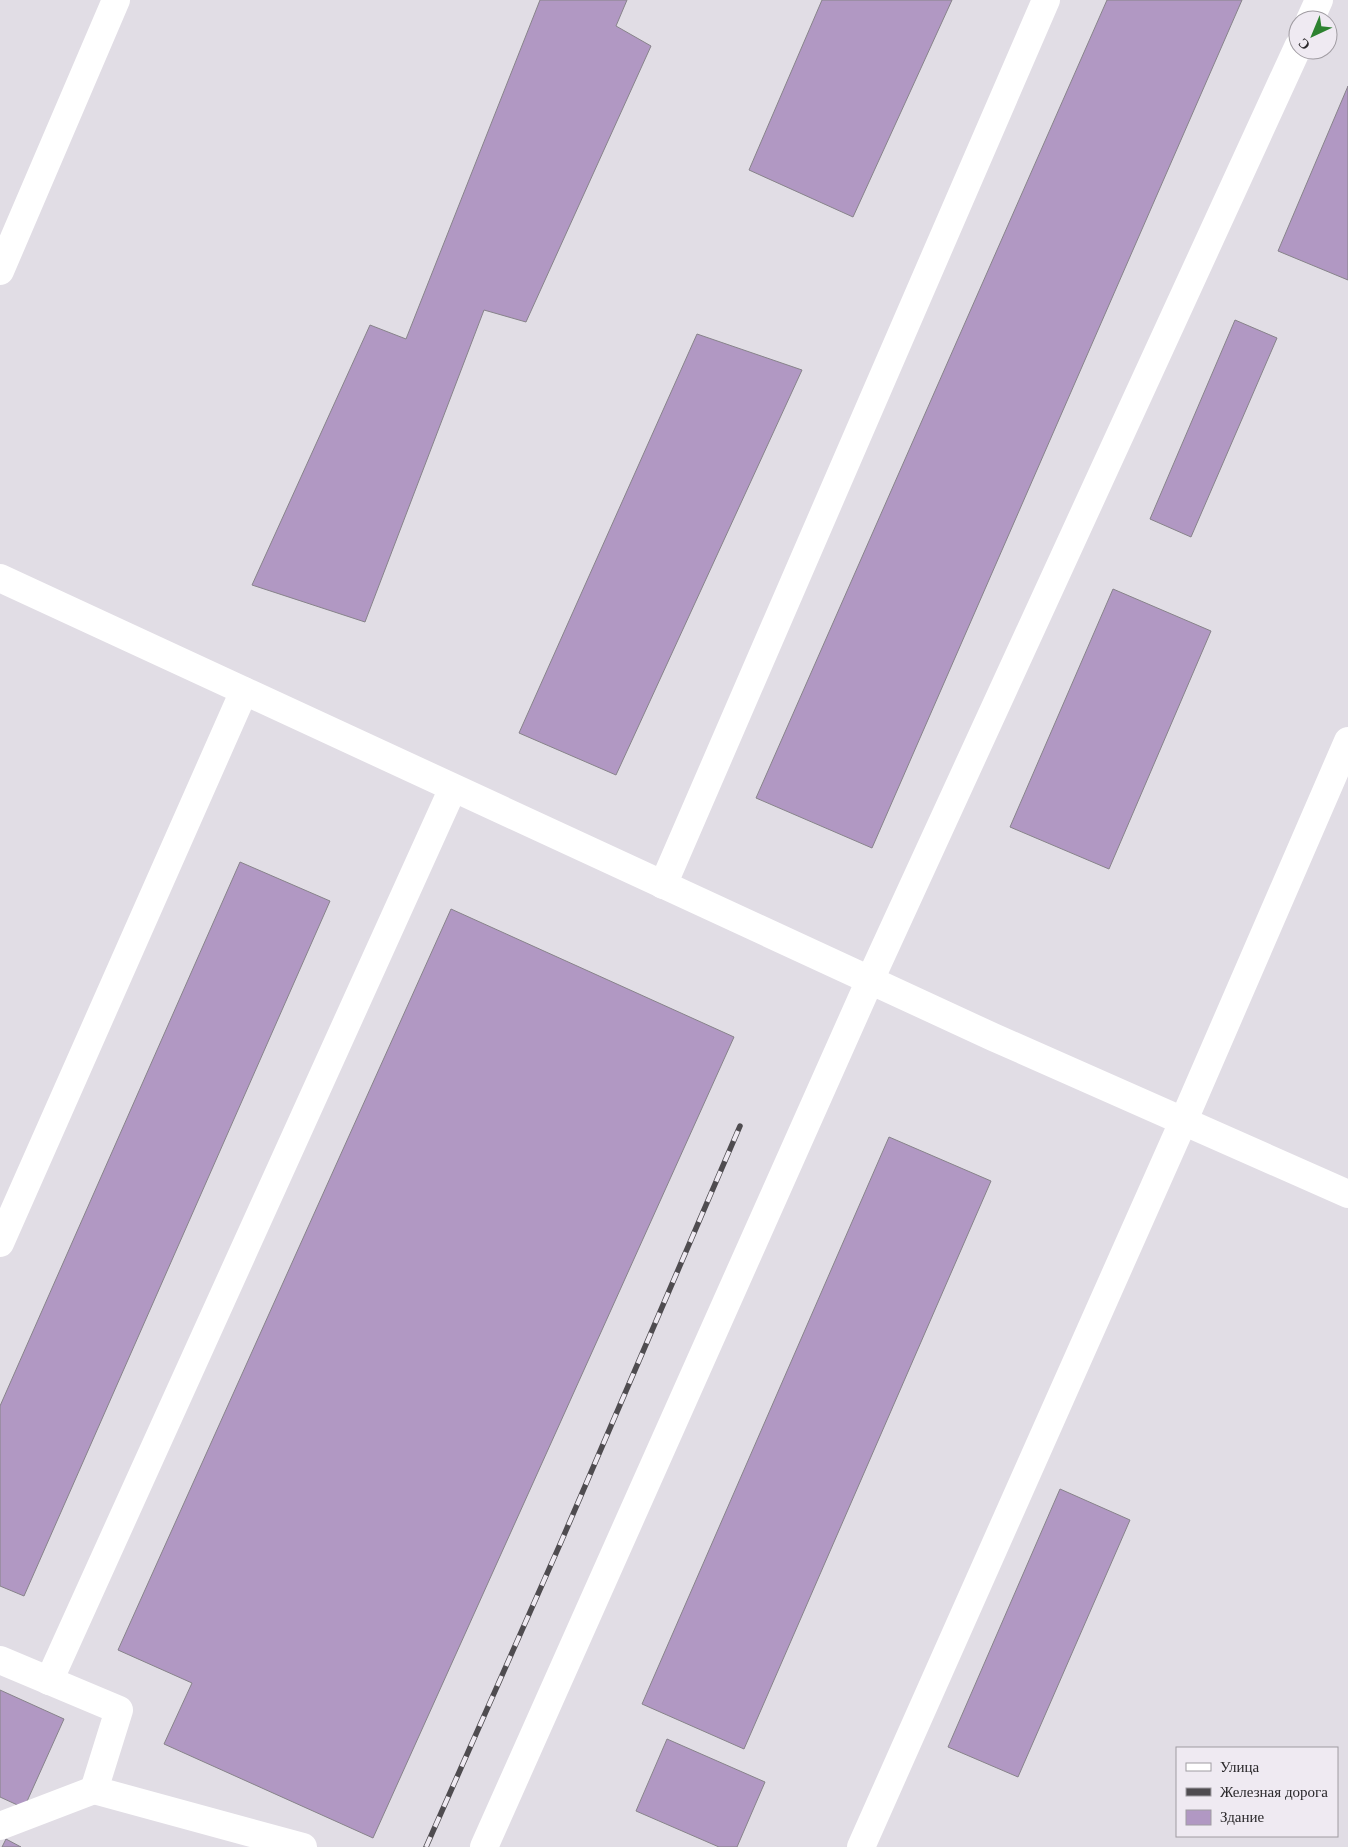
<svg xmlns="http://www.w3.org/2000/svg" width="1348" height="1847" viewBox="0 0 1348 1847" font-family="Georgia,serif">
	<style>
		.building { fill: #b198c3; stroke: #87838a }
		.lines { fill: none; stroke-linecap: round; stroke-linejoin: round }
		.minor { stroke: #fff; stroke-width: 28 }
		.rail-casing { stroke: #4f4c50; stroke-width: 5.5 }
		.rail { stroke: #efeaf2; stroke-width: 4; stroke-dasharray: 11; stroke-linecap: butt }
	</style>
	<rect width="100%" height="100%" fill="#e1dde5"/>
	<g class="building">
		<path d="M540,0H627L616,26L651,46L526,322L484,310L365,622L252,585L370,325L406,339Z"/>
		<path d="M822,0H952L853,217L749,170Z"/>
		<path d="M1107,0H1242L872,848L756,798Z"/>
		<path d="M1348,86V280L1278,251Z"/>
		<path d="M1235,320L1277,338L1191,537L1150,519Z"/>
		<path d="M697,334L802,370L616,775L519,733Z"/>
		<path d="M1113,589L1211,631L1109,869L1010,827Z"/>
		<path d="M240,862L330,901L24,1596L0,1586V1406Z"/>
		<path d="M451,909L734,1037L373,1838L164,1744L192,1683L118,1650Z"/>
		<path d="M889,1137L991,1181L744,1749L642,1704Z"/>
		<path d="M1060,1489L1130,1520L1018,1777L948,1747Z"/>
		<path d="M0,1690L64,1719L24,1808L0,1797Z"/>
		<path d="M667,1739L765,1782L737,1847H719L636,1811Z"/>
		<path d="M6,1839L21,1847H2Z"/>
	</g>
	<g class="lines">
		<g class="minor">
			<path d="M1310,20L1319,0"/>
			<path d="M0,271L116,0"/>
			<path d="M0,578L993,1037L1348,1194"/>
			<path d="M663,885L1046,0"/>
			<path d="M0,1243L244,691"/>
			<path d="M0,1660L119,1710L94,1790L303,1847"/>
			<path d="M49,1681L453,788"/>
			<path d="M0,1826L94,1790"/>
			<path d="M484,1847L870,980L1298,47"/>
			<path d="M861,1847L1183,1122L1348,741"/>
		</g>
		<defs>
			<path id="rail" d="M426,1847L561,1542L740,1126"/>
		</defs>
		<use href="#rail" class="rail-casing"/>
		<use href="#rail" class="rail"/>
	</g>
	<rect x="1176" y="1747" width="162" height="90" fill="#efeaf2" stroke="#a09ca2"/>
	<rect x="1186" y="1763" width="25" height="8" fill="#ffffff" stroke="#a09ca2"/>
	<text x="1220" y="1772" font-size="15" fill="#2a282b">Улица</text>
	<rect x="1186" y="1788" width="25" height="8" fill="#4f4c50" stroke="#a09ca2"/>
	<text x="1220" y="1797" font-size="15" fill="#2a282b">Железная дорога</text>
	<rect x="1186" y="1810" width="25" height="15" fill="#b198c3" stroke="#a09ca2"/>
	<text x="1220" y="1822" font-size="15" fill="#2a282b">Здание</text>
	<g transform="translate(1313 35) rotate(224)"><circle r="24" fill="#efeaf2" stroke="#a09ca2"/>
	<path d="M0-4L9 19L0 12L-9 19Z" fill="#2d8230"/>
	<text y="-8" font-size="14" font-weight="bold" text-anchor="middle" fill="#2a282b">С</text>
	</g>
</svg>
